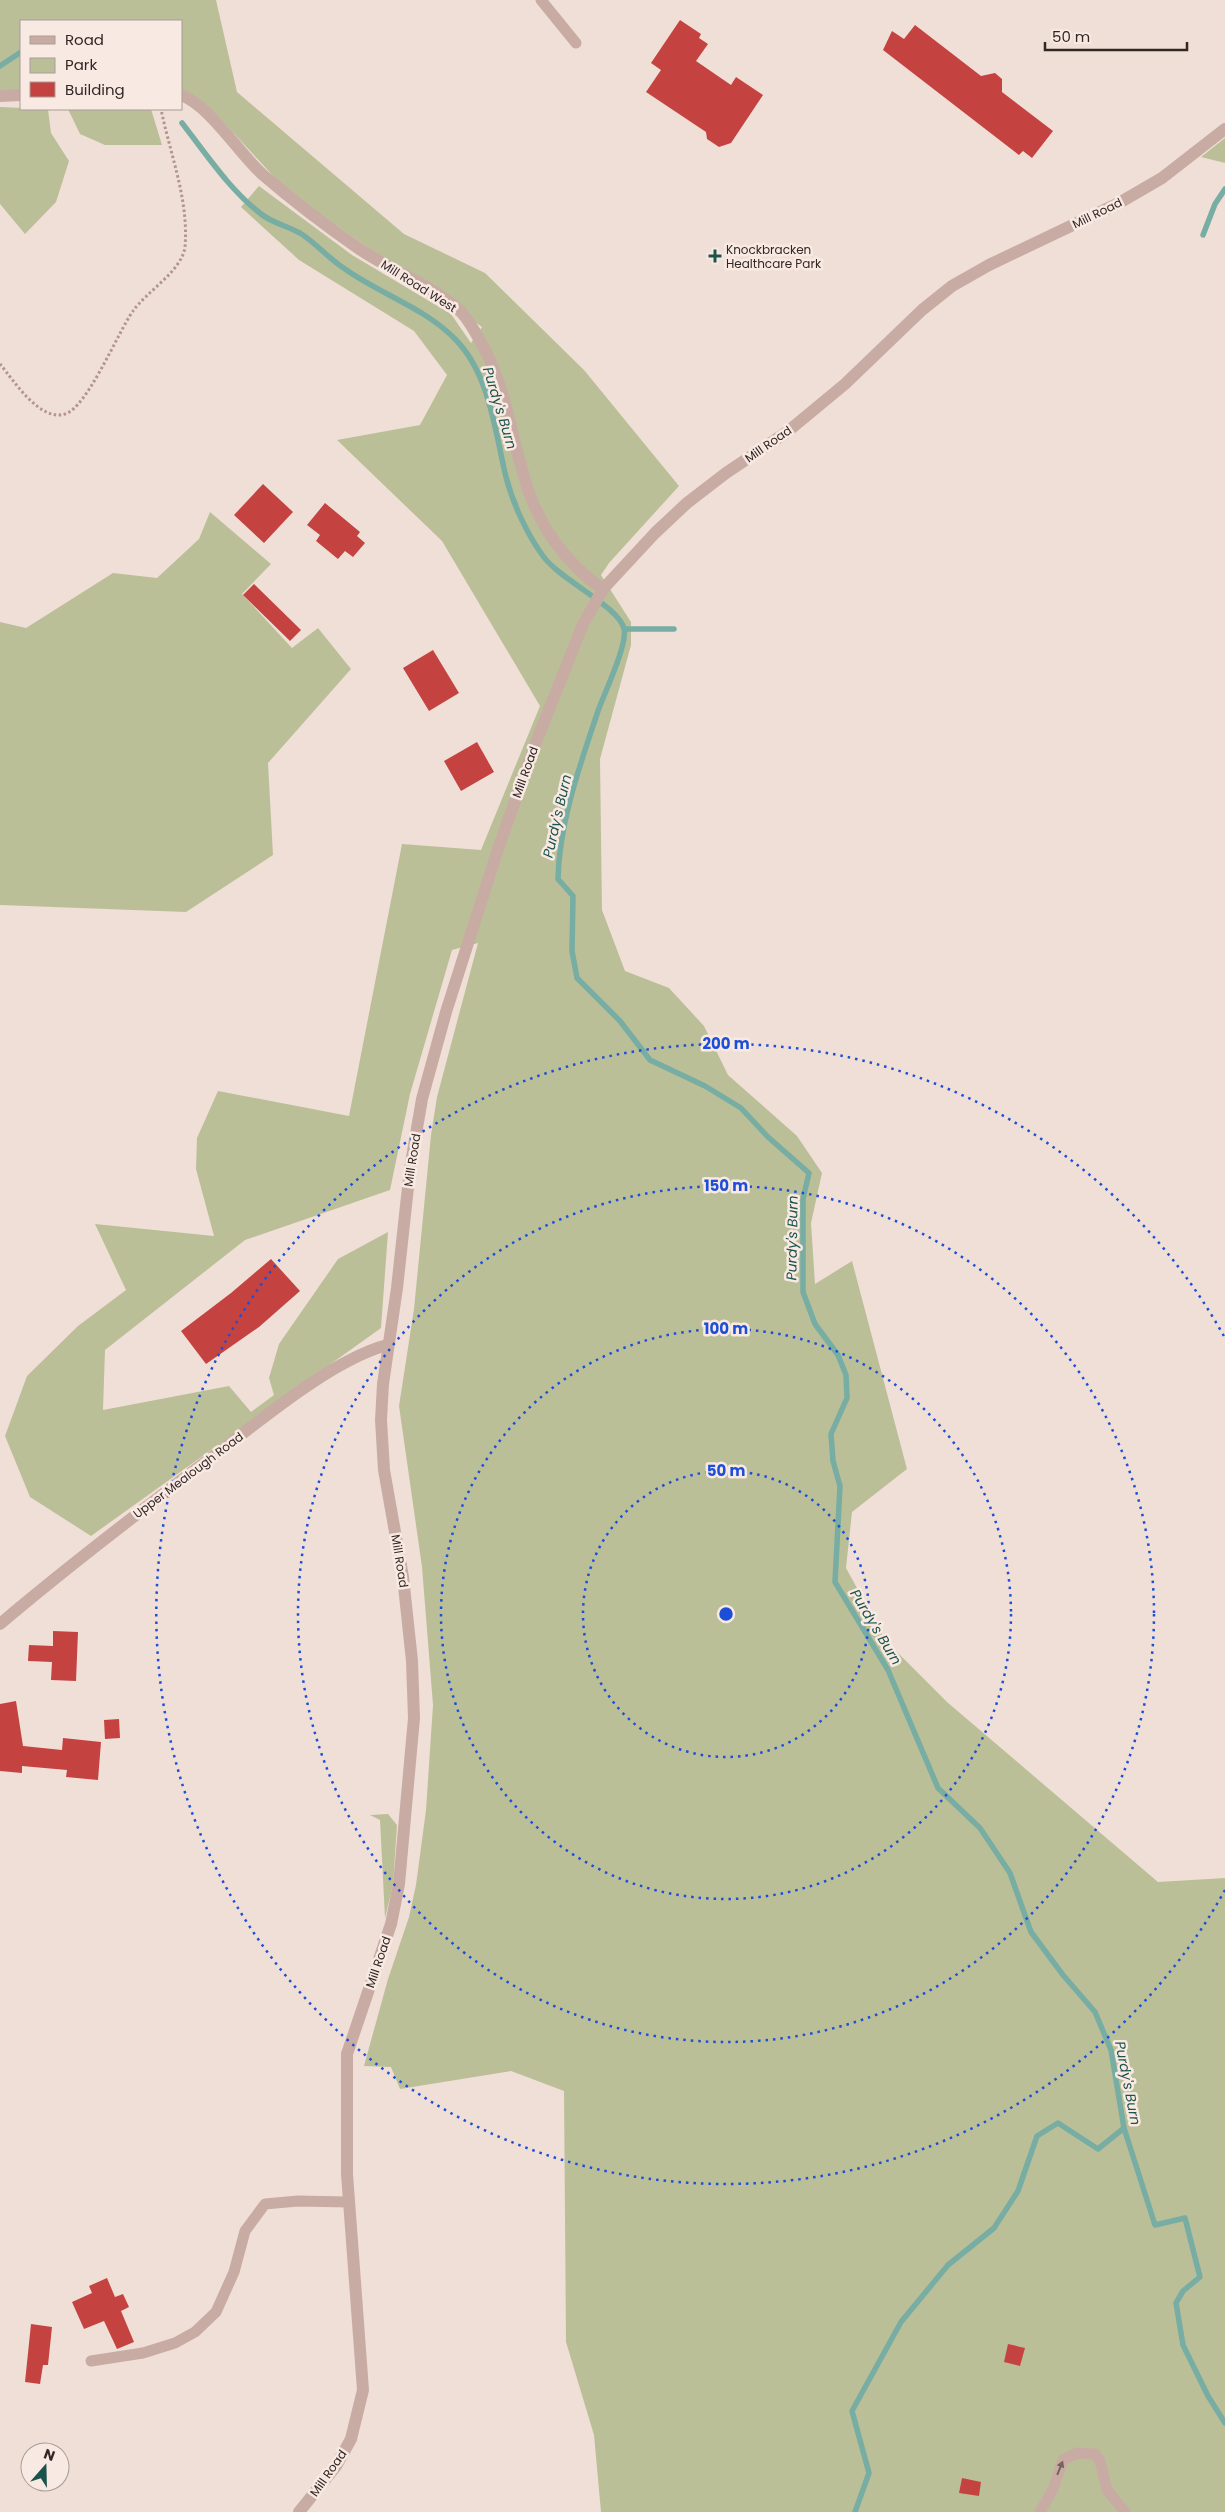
<svg xmlns="http://www.w3.org/2000/svg" width="1225" height="2512" viewBox="0 0 1225 2512" font-family="Poppins,sans-serif">
	<style>
		.green { fill: #bbbf98 }
		.lines { fill: none; stroke-linecap: round; stroke-linejoin: round }
		.stream { stroke: #77ada2; stroke-width: 5.5 }
		.building { fill: #c44341 }
		.path { stroke: #b3958e; stroke-width: 3; stroke-dasharray: 2.5 2.5; stroke-linecap: butt }
		.service { stroke: #c8aca4; stroke-width: 11 }
		.minor { stroke: #c8aca4; stroke-width: 12 }
		.oneway { fill: #76635e }
		.ring { fill: none; stroke: #1d4ed8; stroke-width: 2.5; stroke-dasharray: 2.5 5 }
		.poi-dot { fill: #1c534a; stroke: #f8eae3; stroke-width: 2 }
		.labels { text-anchor: middle; dominant-baseline: central; stroke-width: 5; stroke-linejoin: round; paint-order: stroke }
		.street-label { font-size: 12px; fill: #332725; stroke: #f8eae3 }
		.poi-label { font-size: 12px; fill: #332725; stroke: #f8eae3; text-anchor: start }
		.water-label { font-size: 14px; font-style: italic; fill: #1c534a; stroke: #f8eae3 }
		.centre { fill: #1d4ed8; stroke: #f8eae3; stroke-width: 2.5 }
		.ring-label { font-size: 15px; text-anchor: middle; font-weight: bold; fill: #1d4ed8; stroke: #f8eae3; stroke-width: 5; stroke-linejoin: round; paint-order: stroke }
	</style>
	<rect width="100%" height="100%" fill="#f0dfd7"/>
	<g class="green">
		<path d="M0,0H216L237,92L404,234L485,273L584,370L679,486L609,563L601,575L631,622V645L600,759L602,910L625,971L669,988L704,1026L728,1075L797,1136L822,1173L811,1223L815,1284L852,1261L907,1469L852,1512L846,1568L886,1641L947,1702L1158,1882L1225,1878V2512H601L594,2435L566,2342L564,2091L511,2071L400,2089L391,2067L364,2066L388,1979L409,1917L416,1885L426,1810L433,1705L422,1567L399,1406L414,1309L431,1135L437,1097L478,943L452,950L410,1094L390,1190L245,1240L105,1350L103,1410L229,1386L251,1412L274,1395L269,1378L279,1344L338,1259L388,1232L381,1328L91,1536L30,1497L5,1436L27,1376L78,1326L126,1290L95,1224L214,1236L196,1169L197,1138L218,1091L349,1116L402,844L481,850L540,706L442,541L337,440L420,425L447,375L414,331L299,260L241,207L259,186L352,255L451,314L471,343L482,327L288,192L215,113L181,94V21H21V93L0,95Z"/>
		<path d="M0,107L48,109L51,133L69,161L56,202L25,234L0,204Z"/>
		<path d="M68,109H151L162,145H105L80,134Z"/>
		<path d="M1225,138V163L1201,157Z"/>
		<path d="M210,512L271,564L242,594L292,648L318,628L351,669L268,763L273,855L186,912L0,905V622L26,628L113,573L157,578L199,539Z"/>
		<path d="M388,1814L397,1825L393,1885L385,1918L380,1820L370,1815Z"/>
	</g>
	<g class="lines">
		<g class="stream">
			<path d="M0,66L21,52"/>
			<path d="M182,123C207,155 229,189 261,214C272,223 288,226 300,233C316,243 329,259 345,269C380,294 425,308 455,339C490,374 495,432 506,477C513,504 527,534 543,556C560,580 620,607 624,629C628,644 604,694 598,711C580,765 559,823 558,879L573,896L572,951L577,978L620,1021L650,1060L705,1086L741,1108L768,1137L809,1173L803,1199V1292L815,1324L838,1355L846,1375L847,1398L831,1434L833,1461L840,1486L835,1582L888,1670L938,1788L980,1828L1010,1873L1031,1932L1063,1975L1095,2012L1111,2050L1124,2128L1155,2225L1185,2218L1200,2277L1183,2291L1176,2303L1183,2345L1208,2396L1225,2423"/>
			<path d="M1203,235L1215,204L1225,189"/>
			<path d="M625,629H674"/>
			<path d="M855,2512L869,2473L852,2411L901,2322L948,2265L994,2228L1018,2191L1037,2136L1058,2123L1098,2149L1124,2128"/>
		</g>
	</g>
	<g class="building">
		<path d="M680,20L701,34L699,38L708,44L696,61L731,85L736,77L763,95L731,143L719,147L707,139L706,132L646,92L661,70L651,63Z"/>
		<path d="M915,25L981,76L995,73L1002,79V92L1053,131L1032,158L1023,151L1019,155L883,50L892,31L904,39Z"/>
		<path d="M263,484L293,512L264,543L234,515Z"/>
		<path d="M325,503L360,532L357,536L365,543L353,557L345,551L338,559L316,541L320,535L307,525Z"/>
		<path d="M254,584L301,630L290,641L243,595Z"/>
		<path d="M433,650L459,693L429,711L403,668Z"/>
		<path d="M477,742L494,772L461,791L444,761Z"/>
		<path d="M271,1259L300,1291L259,1327L206,1364L181,1331L231,1293Z"/>
		<path d="M53,1631L78,1632L76,1681L51,1680L52,1662L28,1661L29,1645L53,1646Z"/>
		<path d="M16,1701L23,1746L62,1750L63,1738L101,1742L98,1780L66,1777L67,1770L22,1766V1773L0,1771V1704Z"/>
		<path d="M119,1719L120,1738L105,1739L104,1720Z"/>
		<path d="M107,2278L115,2297L123,2294L129,2307L121,2311L134,2342L117,2349L104,2321L84,2329L72,2302L92,2293L89,2286Z"/>
		<path d="M31,2324L52,2327L48,2365H43L40,2384L25,2382Z"/>
		<path d="M1008,2344L1025,2348L1020,2366L1004,2362Z"/>
		<path d="M962,2478L981,2482L979,2496L959,2493Z"/>
	</g>
	<g class="lines">
		<path class="path" d="M0,364C14,381 40,422 65,414C87,408 118,332 133,311C146,292 182,271 185,247C189,200 170,154 161,109"/>
		<g class="service">
			<path d="M541,0L576,43"/>
			<path d="M91,2361L143,2353L175,2343L195,2332L216,2312L234,2272L245,2231L265,2204L298,2201L349,2202"/>
			<path d="M1040,2512L1053,2489L1063,2460L1077,2453L1095,2454L1100,2461L1107,2490L1125,2512"/>
		</g>
		<g class="minor">
			<path d="M181,95C210,106 238,152 262,174C291,199 326,226 358,248C389,270 433,285 461,312C470,321 479,339 485,350C505,389 511,432 523,473C535,520 563,562 603,589"/>
			<path d="M0,96L21,95"/>
			<path d="M0,1624C73,1562 148,1505 224,1448C268,1414 335,1359 387,1345"/>
			<path d="M299,2512L336,2466L351,2439L363,2390L347,2174V2054L391,1924L399,1884L414,1718L412,1661L403,1577L384,1470L381,1420L383,1384L397,1288L410,1169L422,1099L446,1012L498,849L535,745L583,624L603,589L655,533L687,503L726,473L787,432L845,384L922,310L952,286L989,265L1119,203L1162,178L1225,129"/>
		</g>
	</g>
	<defs><path id="oneway-solid" d="M-6-.8H1V-3.2L6.5 0L1 3.2V.8H-6Z" transform="scale(1.25)"/></defs>
	<use class="oneway" href="#oneway-solid" transform="translate(1060 2468) rotate(-68)"/>
	<g class="ring">
		<circle cx="726" cy="1614" r="143"/>
		<circle cx="726" cy="1614" r="285"/>
		<circle cx="726" cy="1614" r="428"/>
		<path d="M1225 1890A570 570 0 1 1 1225 1338"/>
	</g>
	<path class="poi-dot" d="M712.5 248.5h5v5h5v5h-5v5h-5v-5h-5v-5h5z"/>
	<g class="labels">
		<g class="street-label">
			<text transform="translate(1097 213) rotate(-26)">Mill Road</text>
			<text transform="translate(419 286) rotate(32)">Mill Road West</text>
			<text transform="translate(768 444) rotate(-35)">Mill Road</text>
			<text transform="translate(525 772) rotate(-70)">Mill Road</text>
			<text transform="translate(412 1160) rotate(-81)">Mill Road</text>
			<text transform="translate(188 1475) rotate(-37)">Upper Mealough Road</text>
			<text transform="translate(400 1561) rotate(81)">Mill Road</text>
			<text transform="translate(378 1962) rotate(-71)">Mill Road</text>
			<text transform="translate(328 2473) rotate(-55)">Mill Road</text>
		</g>
		<g class="poi-label">
			<text x="726" y="249">Knockbracken<tspan x="726" dy="14">Healthcare Park</tspan></text>
		</g>
		<g class="water-label">
			<text transform="translate(500 408) rotate(73)">Purdy's Burn</text>
			<text transform="translate(557 816) rotate(-77)">Purdy's Burn</text>
			<text transform="translate(792 1238) rotate(-89)">Purdy's Burn</text>
			<text transform="translate(876 1627) rotate(59)">Purdy's Burn</text>
			<text transform="translate(1128 2083) rotate(79)">Purdy's Burn</text>
		</g>
	</g>
	<circle cx="726" cy="1614" r="8" class="centre"/>
	<g class="ring-label">
		<text x="726" y="1049">200 m</text>
		<text x="726" y="1191">150 m</text>
		<text x="726" y="1334">100 m</text>
		<text x="726" y="1476">50 m</text>
	</g>
	<rect x="20" y="20" width="162" height="90" fill="#f8eae3" stroke="#a99c97"/>
	<rect x="30" y="36" width="25" height="8" fill="#c8aca4" stroke="#a99c97"/>
	<text x="65" y="45" font-size="15" fill="#332725">Road</text>
	<rect x="30" y="58" width="25" height="15" fill="#bbbf98" stroke="#a99c97"/>
	<text x="65" y="70" font-size="15" fill="#332725">Park</text>
	<rect x="30" y="82" width="25" height="15" fill="#c44341" stroke="#a99c97"/>
	<text x="65" y="95" font-size="15" fill="#332725">Building</text>
	<g transform="translate(45 2467) rotate(20)"><circle r="24" fill="#f8eae3" stroke="#a99c97"/>
	<path d="M0-4L9 19L0 12L-9 19Z" fill="#1c534a"/>
	<text y="-8" font-size="14" font-weight="bold" text-anchor="middle" fill="#332725">N</text>
	</g>
	<path d="M1045 42v8h142v-8" fill="none" stroke="#332725" stroke-width="2.5"/>
	<text x="1052" y="42" font-size="15" fill="#332725" stroke="#f8eae3" stroke-width="4" paint-order="stroke">50 m</text>
</svg>
